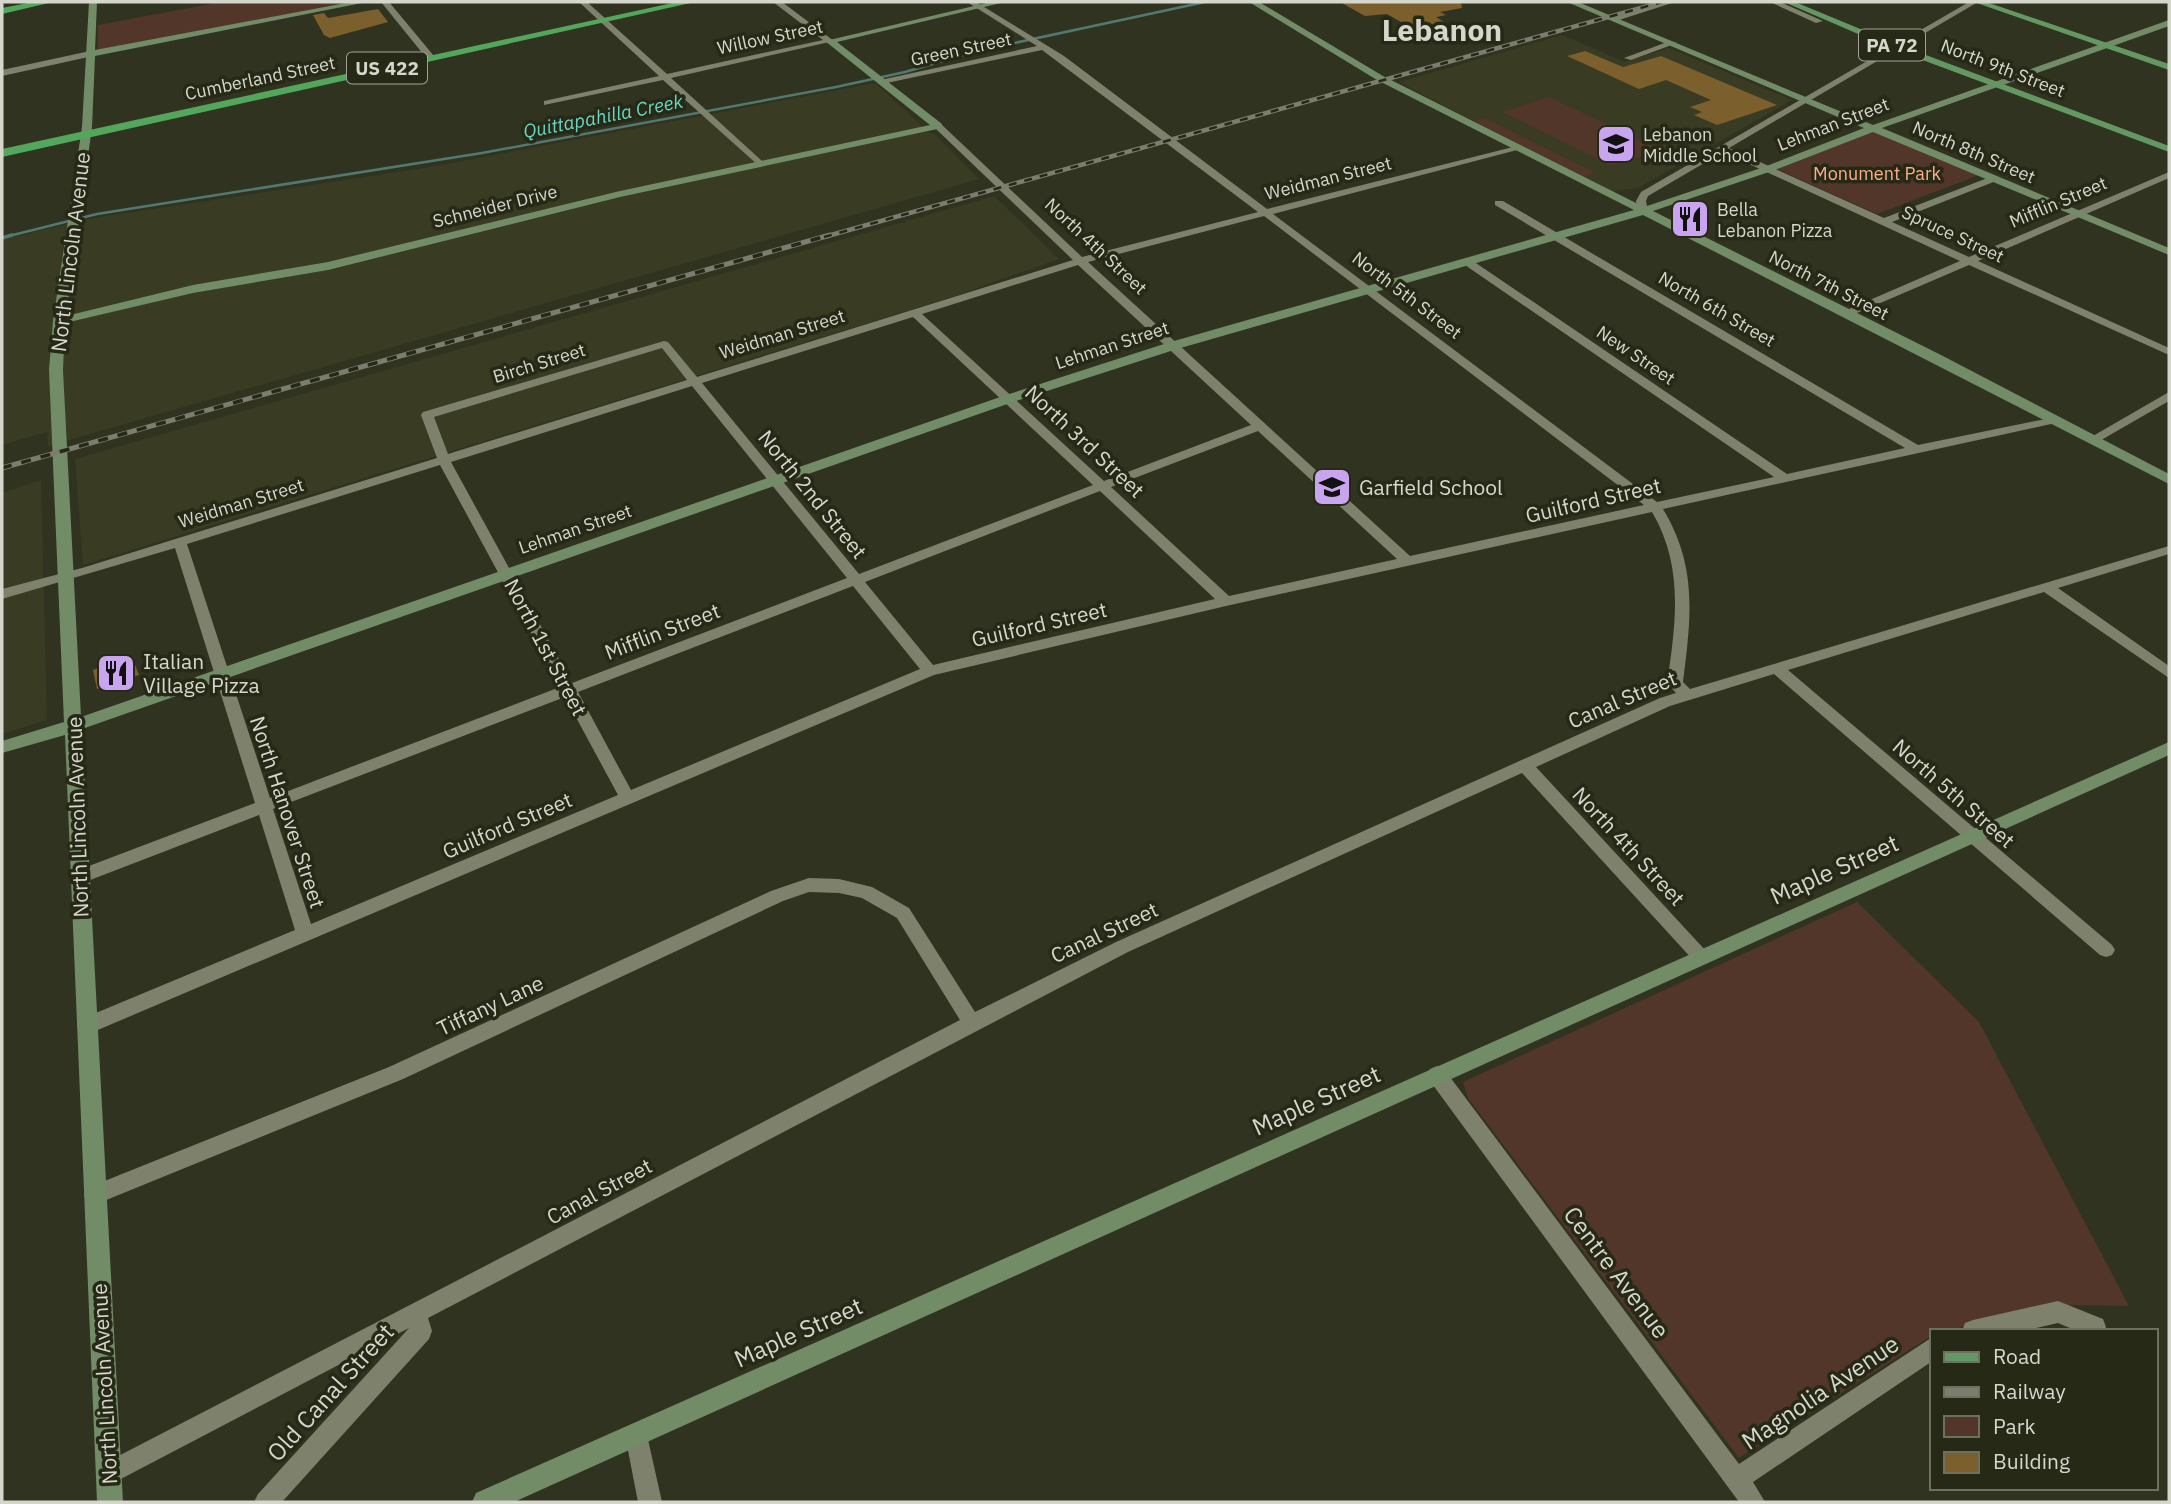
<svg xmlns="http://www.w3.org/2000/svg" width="2171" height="1504" viewBox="0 0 2171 1504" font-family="'IBM Plex Sans',sans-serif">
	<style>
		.built { fill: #393b23 }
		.green { fill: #523629 }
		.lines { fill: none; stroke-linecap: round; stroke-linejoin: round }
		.stream-far1 { stroke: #517970; stroke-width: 2.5 }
		.stream { stroke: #517970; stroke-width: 3.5 }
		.building { fill: #7b5f2d }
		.street { fill: #7e816c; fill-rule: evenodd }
		.secondary { fill: #718c67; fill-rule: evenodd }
		.primary { fill: #649862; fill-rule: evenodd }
		.highway { fill: #52a75c; fill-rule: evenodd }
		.rail-far1-casing { stroke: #7c7d6e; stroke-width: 4.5 }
		.rail-casing { stroke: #7c7d6e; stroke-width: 5 }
		.rail-far1 { stroke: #272917; stroke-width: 2.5; stroke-dasharray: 8; stroke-linecap: butt }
		.rail { stroke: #272917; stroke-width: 3.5; stroke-dasharray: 10; stroke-linecap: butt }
		.labels { text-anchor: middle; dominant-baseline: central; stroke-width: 7; stroke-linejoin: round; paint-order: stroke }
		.far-street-label { font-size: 18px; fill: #d6d7cc; stroke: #272917 }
		.far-poi-label { font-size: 18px; fill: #d6d7cc; stroke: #272917; text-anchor: start }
		.far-park-label { font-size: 18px; fill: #fdae88; stroke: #272917 }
		.shield { fill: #272917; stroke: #a2a396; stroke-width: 2 }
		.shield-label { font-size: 19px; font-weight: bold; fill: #d6d7cc }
		.far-water-label { font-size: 19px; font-style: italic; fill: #68d6c2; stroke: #272917 }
		.street-label { font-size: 21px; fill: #d6d7cc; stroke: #272917 }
		.poi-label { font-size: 21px; fill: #d6d7cc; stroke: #272917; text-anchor: start }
		.near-street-label { font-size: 24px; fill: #d6d7cc; stroke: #272917 }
		.far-town-label { font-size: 30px; font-weight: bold; fill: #d6d7cc; stroke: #272917 }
	</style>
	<rect width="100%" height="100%" fill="#313321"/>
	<g class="built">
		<path d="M1562,35L1625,62L1669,48L1792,100L1638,188L1609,192L1399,82Z"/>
		<path d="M875,83L930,133L935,134L979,179L48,446L47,432L2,445V240L87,219L430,167Z"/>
		<path d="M994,196L1059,259L955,296L83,565L75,459Z"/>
		<path d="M41,480L47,720L2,734V493Z"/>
	</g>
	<g class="green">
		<path d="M221,2H353L98,50V25Z"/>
		<path d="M1549,97L1661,150L1612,166L1502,112Z"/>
		<path d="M1485,118L1594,172L1584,177L1474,121Z"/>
		<path d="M1874,131L1979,175L1877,214L1775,168Z"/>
		<path d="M1857,902L1979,1022L2129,1306L2063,1305L1944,1331H1931V1336L1739,1458L1468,1098L1463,1082Z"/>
	</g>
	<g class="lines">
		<path class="stream-far1" d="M5,237L97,214L482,153L836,87L905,72L977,51L1205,2"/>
		<path class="stream" d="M2,238L12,235"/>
	</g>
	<g class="building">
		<path d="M1340,2H1461L1462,8L1440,12L1446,15L1436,17L1444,22L1413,29L1387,14L1365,16Z"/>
		<path d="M378,9L388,22L330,38L324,35L313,15L324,13L328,18Z"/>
		<path d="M1585,51L1623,67L1661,56L1777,105L1717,125L1694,115L1702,112L1690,107L1711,100L1666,80L1639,89L1567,56Z"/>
		<path d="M132,657L139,675L97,689L93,670Z"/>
	</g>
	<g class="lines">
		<g class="street">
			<path d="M381,2H389L434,56V60H428Z"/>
			<path d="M579,2H587L667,74L823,40L773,2H782L834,41L671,78L762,161V165L759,166L663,80L544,105V101L659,76Z"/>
			<path d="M967,2H976L1064,56L1267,209L1517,146V150L1273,214L1657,502L1774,477L1462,263V259H1470L1787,474L1905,448L1495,205V201H1503L1918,445L2055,417V423L2051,424L1663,509C1698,567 1691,618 1683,682L1690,689L2169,546V554L2058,588L2169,666V678L2044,592L1788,670L2112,945L2115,950L2112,955L2106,957L2100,955L1774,674L1670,706L1536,767L1706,951L1709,956L1706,961L1700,963L1694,961L1522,773L1128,952L428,1318L432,1331L429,1339L282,1502H254L258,1494L409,1328L117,1481L109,1485L101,1481L97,1473L101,1465L960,1020L897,918L862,898L839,893L809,892L783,901L403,1079L94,1205L87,1202L84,1195L87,1188L389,1067L771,891L809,878L839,879L872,887L909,908L975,1012L1116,942L1660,698L1676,693L1667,683C1676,623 1684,566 1652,512L1226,606L934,675L93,1032L86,1034L79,1032L77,1026L79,1020L295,930L259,815L85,882L79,884L73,882L70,877L73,872L255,803L175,548L2,599V589L82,568L437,458L421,415L423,412L664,341L668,342L697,377L1073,260L935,128V124H941L1082,257L1258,212L1042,50L882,84L881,82L885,79L1037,46ZM1264,216L1644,505L1410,556L1088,262ZM1078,265L1251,425L1104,481L922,314ZM913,317L1093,485L859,574L702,383ZM662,348L687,380L448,454L434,417ZM692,386L847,578L572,683L451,462ZM1258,431L1397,559L1229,596L1111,487ZM440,465L560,687L270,798L187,544ZM1100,491L1215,599L933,665L865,582ZM853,586L920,669L631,790L578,692ZM565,697L618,795L311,924L273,809Z"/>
			<path d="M1663,2H1675L1616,21L1609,19Z"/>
			<path d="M1770,2H1780L1823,21L1816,23Z"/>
			<path d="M1969,2H1978L1729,148L1884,218L1990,177H1996V181L1892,222L1969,257L2169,172V178L1978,261L2169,348V355L1969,265L1850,316H1842V312L1960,261L1723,152L1648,196L1646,201L1648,211L1643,214L1638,211L1636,201L1641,192Z"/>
			<path d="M1670,41L1677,43L1631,60L1624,58Z"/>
			<path d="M90,51L93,52V56L2,76V70Z"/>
			<path d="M2169,392V401L2096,443L2092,444L2086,440Z"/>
			<path d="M1437,1066L1444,1069L1739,1464L1931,1338V1362L1753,1482L1765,1502H1739L1430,1081L1427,1075L1430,1069Z"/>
			<path d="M2058,1301L2103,1319L2106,1327L2104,1331H2077L2058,1323L2023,1331H1962L1965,1323L1973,1320Z"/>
			<path d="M636,1424L644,1427L647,1435L662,1502H638L625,1435L628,1427Z"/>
		</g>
		<g class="secondary">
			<path d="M89,2H97L95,50L351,2H367L95,56L92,127L66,316L193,285L328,262L620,191L930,125L825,41L991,2H1005L837,42L942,124V128L620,197L328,270L193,293L65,323L63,370L81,717L1003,396L1167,343L1634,210L1377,80L1249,2H1259L1383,76L1644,207L1764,167L1864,128L1567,2H1578L1873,125L2169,20V26L1882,128L2169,248V255L1873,132L1772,171L1653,211L1941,355L2169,474V484L1643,215L1177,349L1013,402L82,729L123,1502H97L65,735L2,753V741L64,722L49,370L53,321L82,127Z"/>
			<path d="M2169,742V755L514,1502H472L476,1493Z"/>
		</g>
		<g class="primary">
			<path d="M1784,2H1795L1899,45L2169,146V152L1893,49Z"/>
			<path d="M1974,2H1986L2169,64V70Z"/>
		</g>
		<g class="highway">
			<path d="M33,2H53L2,14V8Z"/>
			<path d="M677,2H695L2,157V149Z"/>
		</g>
		<defs>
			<path id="rail-far1" d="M824,237L1662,2"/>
			<path id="rail" d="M2,468L830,235"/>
		</defs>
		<use href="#rail-far1" class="rail-far1-casing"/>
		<use href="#rail" class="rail-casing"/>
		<use href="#rail-far1" class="rail-far1"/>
		<use href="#rail" class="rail"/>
	</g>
	<defs>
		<symbol id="school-square" viewBox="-11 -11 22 22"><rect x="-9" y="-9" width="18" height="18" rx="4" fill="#c8a5ee" stroke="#272917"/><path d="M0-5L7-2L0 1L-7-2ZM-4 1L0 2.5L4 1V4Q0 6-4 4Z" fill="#111"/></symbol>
		<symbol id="restaurant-square" viewBox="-11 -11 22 22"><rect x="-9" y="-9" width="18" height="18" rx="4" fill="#c8a5ee" stroke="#272917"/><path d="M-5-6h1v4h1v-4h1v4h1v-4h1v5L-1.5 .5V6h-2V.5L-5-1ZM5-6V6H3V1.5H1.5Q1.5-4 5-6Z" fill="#111"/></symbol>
	</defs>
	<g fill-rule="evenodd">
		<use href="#school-square" x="1594" y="122" width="44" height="44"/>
		<use href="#restaurant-square" x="1668" y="197" width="44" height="44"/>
		<use href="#school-square" x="1310" y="465" width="44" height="44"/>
		<use href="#restaurant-square" x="94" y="651" width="44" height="44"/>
	</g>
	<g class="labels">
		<g class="far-street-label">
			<text transform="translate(770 37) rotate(-12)">Willow Street</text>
			<text transform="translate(961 49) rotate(-12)">Green Street</text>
			<text transform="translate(2003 68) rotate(21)">North 9th Street</text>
			<text transform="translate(260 78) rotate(-12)">Cumberland Street</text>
			<text transform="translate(1833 124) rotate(-21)">Lehman Street</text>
			<text transform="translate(1974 152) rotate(23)">North 8th Street</text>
			<text transform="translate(1328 178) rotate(-14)">Weidman Street</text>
			<text transform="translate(2058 202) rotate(-23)">Mifflin Street</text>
			<text transform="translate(495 206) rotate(-14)">Schneider Drive</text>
			<text transform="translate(1953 234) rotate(25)">Spruce Street</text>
			<text transform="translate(1096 246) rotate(43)">North 4th Street</text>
			<text transform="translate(1829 285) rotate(27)">North 7th Street</text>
			<text transform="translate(1407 295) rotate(37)">North 5th Street</text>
			<text transform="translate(1717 309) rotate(30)">North 6th Street</text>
			<text transform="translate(782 334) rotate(-17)">Weidman Street</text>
			<text transform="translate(1112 345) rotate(-18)">Lehman Street</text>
			<text transform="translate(1636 355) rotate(34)">New Street</text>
			<text transform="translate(539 363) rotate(-17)">Birch Street</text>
			<text transform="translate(241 503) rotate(-17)">Weidman Street</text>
			<text transform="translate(575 529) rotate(-19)">Lehman Street</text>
		</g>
		<g class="far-poi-label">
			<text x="1643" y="134">Lebanon<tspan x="1643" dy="21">Middle School</tspan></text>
			<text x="1717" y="209">Bella<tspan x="1717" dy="21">Lebanon Pizza</tspan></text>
		</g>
		<g class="far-park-label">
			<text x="1877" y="173">Monument Park</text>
		</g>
		<g class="shield">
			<rect x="1859" y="29.5" width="66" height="31" rx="5"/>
			<rect x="347" y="52.5" width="80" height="31" rx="5"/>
		</g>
		<g class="shield-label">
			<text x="1892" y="45">PA 72</text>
			<text x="387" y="68">US 422</text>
		</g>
		<g class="far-water-label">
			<text transform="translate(603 116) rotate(-11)">Quittapahilla Creek</text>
		</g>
		<g class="street-label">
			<text transform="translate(70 252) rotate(-83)">North Lincoln Avenue</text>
			<text transform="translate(1085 441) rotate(43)">North 3rd Street</text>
			<text transform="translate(813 494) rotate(51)">North 2nd Street</text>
			<text transform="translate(1593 500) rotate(-13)">Guilford Street</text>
			<text transform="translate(1039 624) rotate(-13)">Guilford Street</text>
			<text transform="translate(662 631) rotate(-21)">Mifflin Street</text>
			<text transform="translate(546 647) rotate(62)">North 1st Street</text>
			<text transform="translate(1622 699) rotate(-23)">Canal Street</text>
			<text transform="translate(1954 793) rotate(41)">North 5th Street</text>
			<text transform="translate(288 812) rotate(72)">North Hanover Street</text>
			<text transform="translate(77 817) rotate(-92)">North Lincoln Avenue</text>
			<text transform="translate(507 825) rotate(-23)">Guilford Street</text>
			<text transform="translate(1629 846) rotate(47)">North 4th Street</text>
			<text transform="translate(1104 932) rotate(-25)">Canal Street</text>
			<text transform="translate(490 1005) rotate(-25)">Tiffany Lane</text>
			<text transform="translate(599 1191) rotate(-28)">Canal Street</text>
			<text transform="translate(104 1384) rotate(-93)">North Lincoln Avenue</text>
		</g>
		<g class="poi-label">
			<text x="1359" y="487">Garfield School</text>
			<text x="143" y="661">Italian<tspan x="143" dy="24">Village Pizza</tspan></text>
		</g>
		<g class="near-street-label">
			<text transform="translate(1834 869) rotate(-24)">Maple Street</text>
			<text transform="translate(1316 1100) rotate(-24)">Maple Street</text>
			<text transform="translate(1617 1272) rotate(53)">Centre Avenue</text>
			<text transform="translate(798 1332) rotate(-24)">Maple Street</text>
			<text transform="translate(330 1392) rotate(-48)">Old Canal Street</text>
			<text transform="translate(1820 1392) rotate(-34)">Magnolia Avenue</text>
		</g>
		<g class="far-town-label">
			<text x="1442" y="29">Lebanon</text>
		</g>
	</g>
	<rect width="2171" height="1504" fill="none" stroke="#d6d7cc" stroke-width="7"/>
	<rect x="1930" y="1329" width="228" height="161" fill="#272917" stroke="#6d6f5f" stroke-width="2"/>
	<rect x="1944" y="1352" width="35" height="10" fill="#649862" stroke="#6d6f5f" stroke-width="2"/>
	<text x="1993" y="1364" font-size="21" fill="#d6d7cc">Road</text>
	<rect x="1944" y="1387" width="35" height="10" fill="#7c7d6e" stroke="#6d6f5f" stroke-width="2"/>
	<text x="1993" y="1399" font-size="21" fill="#d6d7cc">Railway</text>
	<rect x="1944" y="1416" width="35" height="21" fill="#523629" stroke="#6d6f5f" stroke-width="2"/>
	<text x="1993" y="1434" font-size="21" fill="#d6d7cc">Park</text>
	<rect x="1944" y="1452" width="35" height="21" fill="#7b5f2d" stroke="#6d6f5f" stroke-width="2"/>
	<text x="1993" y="1469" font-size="21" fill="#d6d7cc">Building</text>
</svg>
